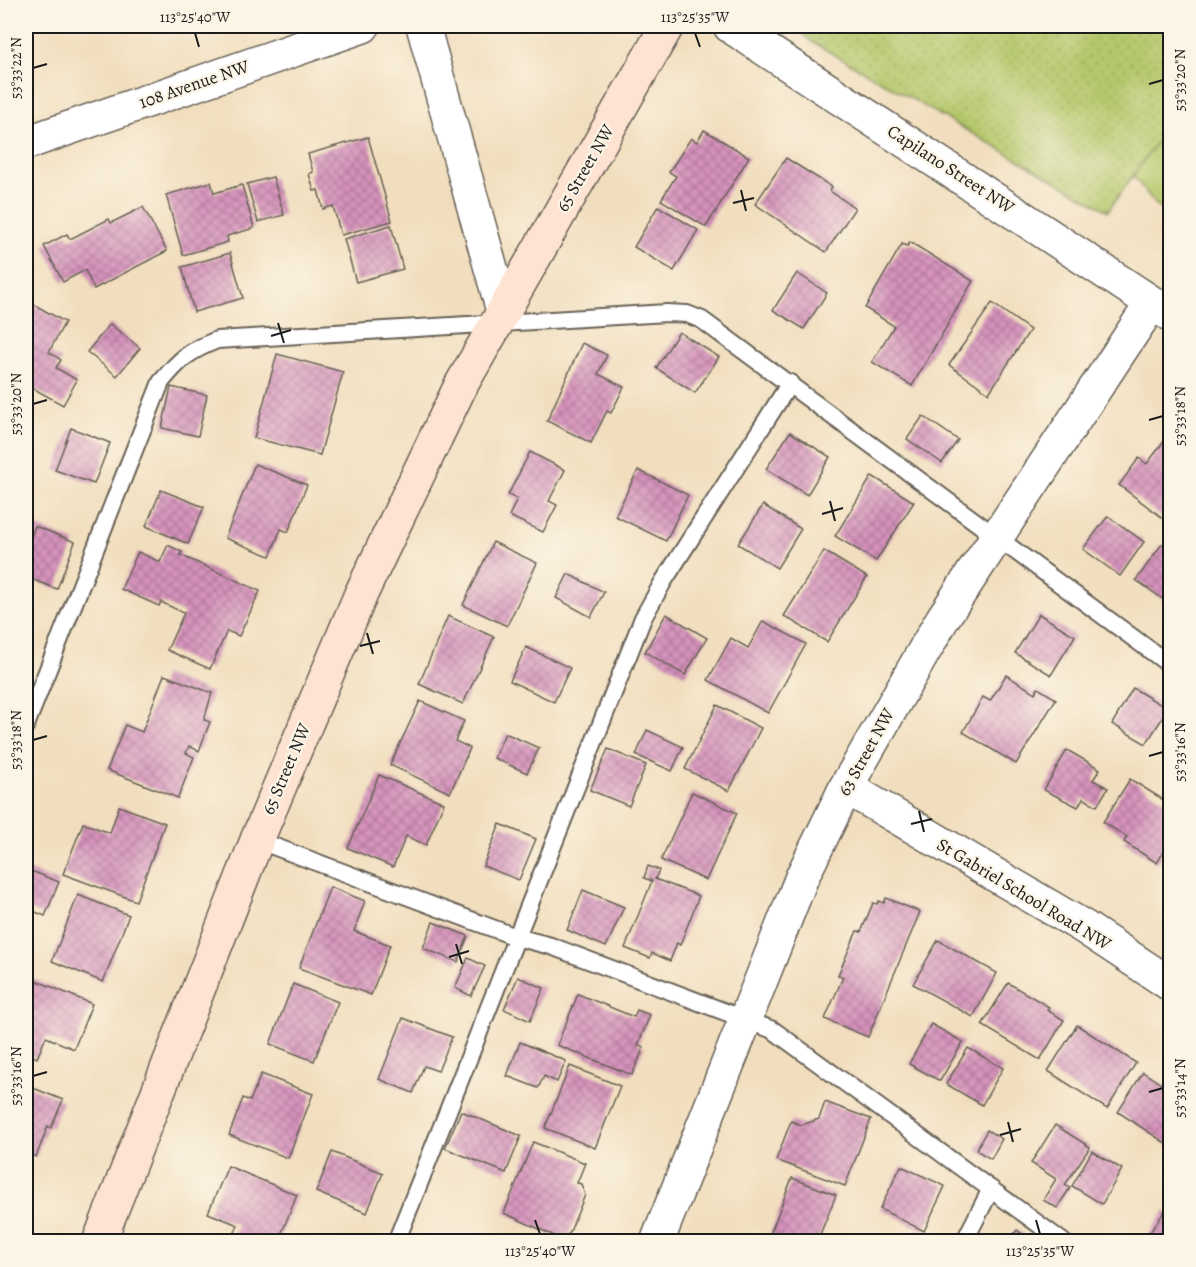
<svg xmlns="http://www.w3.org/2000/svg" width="1196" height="1267" viewBox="0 0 1196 1267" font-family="Alegreya,serif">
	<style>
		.grass { fill: #b5c76a; stroke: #687243; stroke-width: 1.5 }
		.park { fill: url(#park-dots); stroke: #687243; stroke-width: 1.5 }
		.building { fill: url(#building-cross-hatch) }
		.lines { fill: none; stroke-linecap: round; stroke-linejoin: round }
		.lane-casing { stroke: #676055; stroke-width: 20 }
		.street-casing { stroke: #676055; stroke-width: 36 }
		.secondary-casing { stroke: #676055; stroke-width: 36 }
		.lane { stroke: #fff; stroke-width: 16 }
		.street { stroke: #fff; stroke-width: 33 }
		.secondary { stroke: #fee3d2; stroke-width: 33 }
		.ticks { fill: none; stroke: #1c1c1c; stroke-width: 2 }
		.labels { text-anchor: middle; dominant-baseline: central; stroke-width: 4.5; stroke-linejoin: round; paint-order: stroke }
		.street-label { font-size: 18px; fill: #1c1c1c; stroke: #fcf5e5 }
		.neatline { fill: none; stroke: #1c1c1c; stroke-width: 2 }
		.ticks-label { font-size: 15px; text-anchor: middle; fill: #1c1c1c }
	</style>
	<defs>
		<pattern id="park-dots" width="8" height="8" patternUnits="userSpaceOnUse" patternTransform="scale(1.5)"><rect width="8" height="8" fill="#b5c76a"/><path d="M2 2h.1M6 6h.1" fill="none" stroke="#9baa5b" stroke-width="1.8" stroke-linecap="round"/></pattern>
		<pattern id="building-cross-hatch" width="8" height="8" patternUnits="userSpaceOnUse" patternTransform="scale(1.5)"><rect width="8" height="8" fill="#d693bc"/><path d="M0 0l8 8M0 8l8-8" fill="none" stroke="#ad7798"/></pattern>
	</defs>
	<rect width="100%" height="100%" fill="#fcf5e5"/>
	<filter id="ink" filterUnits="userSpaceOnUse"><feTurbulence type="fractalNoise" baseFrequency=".0167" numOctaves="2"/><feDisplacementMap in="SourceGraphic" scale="12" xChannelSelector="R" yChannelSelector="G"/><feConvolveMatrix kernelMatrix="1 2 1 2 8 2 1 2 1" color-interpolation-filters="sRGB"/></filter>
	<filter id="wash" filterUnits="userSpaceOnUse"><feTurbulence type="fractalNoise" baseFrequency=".008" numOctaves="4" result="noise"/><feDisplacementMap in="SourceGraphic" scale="24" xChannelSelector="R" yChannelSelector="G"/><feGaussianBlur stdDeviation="1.35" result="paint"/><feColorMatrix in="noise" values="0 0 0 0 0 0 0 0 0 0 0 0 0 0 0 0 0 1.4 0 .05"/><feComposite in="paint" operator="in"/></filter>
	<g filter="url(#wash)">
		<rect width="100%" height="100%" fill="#f1debe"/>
		<path class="grass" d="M1170,33V214L1157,206L1122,162Z"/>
		<path class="park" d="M793,26H1170V123L1108,211L812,42Z"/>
		<g id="blocks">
			<g class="building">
				<path d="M704,130L749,157L706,227L661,200L676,176L669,172L691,138L697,142Z"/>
				<path d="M368,137L392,221L341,235L333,206L323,209L318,190L314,191L309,174L313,172L308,154Z"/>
				<path d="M786,158L832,187L830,191L855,208L826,252L755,204Z"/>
				<path d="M273,177L284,215L258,222L247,184Z"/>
				<path d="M211,182L214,193L242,185L254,228L227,236L228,242L183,255L166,195Z"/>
				<path d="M658,206L698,230L674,271L634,247Z"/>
				<path d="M143,207L167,251L94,289L85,270L63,282L44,246L67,234L70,239L109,219L111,223Z"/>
				<path d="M391,225L403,269L356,282L344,239Z"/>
				<path d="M910,242L973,281L912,386L872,362L894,326L865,308L902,244L907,246Z"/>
				<path d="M230,253L243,298L194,312L182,267Z"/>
				<path d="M797,273L827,293L804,329L773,310Z"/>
				<path d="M26,300L65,322L49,352L61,360L56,368L77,380L63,405L27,385L29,382L26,380Z"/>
				<path d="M992,303L1030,330L989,393L949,365Z"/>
				<path d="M110,324L140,348L117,376L87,352Z"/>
				<path d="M679,332L719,357L695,393L656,368Z"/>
				<path d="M582,343L607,355L598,374L624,387L611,413L607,411L591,443L547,421Z"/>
				<path d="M277,354L343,372L320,455L254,438Z"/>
				<path d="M171,387L207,395L198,436L162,428Z"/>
				<path d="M923,416L958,440L942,463L907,439Z"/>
				<path d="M71,428L110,443L94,484L55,470Z"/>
				<path d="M790,432L830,457L807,495L766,469Z"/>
				<path d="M1167,437L1170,440V517L1167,521L1119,485L1139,458L1147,464Z"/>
				<path d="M530,452L565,470L549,501L557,505L543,532L509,516L517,499L508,495Z"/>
				<path d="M255,464L307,485L288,532L281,529L270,556L225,538Z"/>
				<path d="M638,470L688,495L666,541L615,516Z"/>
				<path d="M872,476L914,502L876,561L835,536Z"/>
				<path d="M161,490L204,507L188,544L146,526Z"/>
				<path d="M763,505L801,529L777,568L738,544Z"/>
				<path d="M1108,516L1144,542L1120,576L1083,549Z"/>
				<path d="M35,526L75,542L57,589L26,577V550Z"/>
				<path d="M493,542L537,563L507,626L463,605Z"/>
				<path d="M1162,544L1170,550V597L1167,602L1136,580Z"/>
				<path d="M168,545L182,552L180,555L260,591L239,636L227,631L210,669L167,650L184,613L161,602L159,606L121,589L138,552L160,562Z"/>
				<path d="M824,551L867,577L827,642L784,616Z"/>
				<path d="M568,574L604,592L591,617L556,598Z"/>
				<path d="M666,614L707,638L685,675L645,652Z"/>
				<path d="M1039,614L1075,636L1051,675L1015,653Z"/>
				<path d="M448,616L494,637L463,704L419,684Z"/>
				<path d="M763,621L806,644L768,713L708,680L731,638L748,648Z"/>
				<path d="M526,647L570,668L554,702L510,681Z"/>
				<path d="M164,675L212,693L204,720L210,722L199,751L189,746L186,753L194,757L178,798L107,770L125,725L142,732Z"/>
				<path d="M1006,675L1035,693L1038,688L1056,699L1016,764L963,732L983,697L990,701Z"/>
				<path d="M1133,688L1168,709L1146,744L1112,724Z"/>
				<path d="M420,701L464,721L455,741L470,748L450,793L390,765Z"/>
				<path d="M717,705L761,728L729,791L685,769Z"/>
				<path d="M647,730L683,747L672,771L636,755Z"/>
				<path d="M505,733L539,748L527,773L494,758Z"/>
				<path d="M608,749L646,765L629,806L590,790Z"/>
				<path d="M1067,750L1100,769L1093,780L1108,788L1097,806L1083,798L1078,807L1044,790Z"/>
				<path d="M379,775L444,803L426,845L406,836L393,867L348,848Z"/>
				<path d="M1130,779L1170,804V841L1157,863L1124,842L1127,837L1103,822Z"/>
				<path d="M692,792L737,813L706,880L661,860Z"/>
				<path d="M119,806L165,823L136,901L63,874L83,823L110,833Z"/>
				<path d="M500,824L536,839L519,880L483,866Z"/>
				<path d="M648,866L659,870L655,879L699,896L680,945L677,943L670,961L652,953L650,958L625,948L652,881L644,878Z"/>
				<path d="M26,869L59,882L45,916L26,908Z"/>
				<path d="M330,887L365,901L354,931L390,945L371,995L299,968Z"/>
				<path d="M583,890L624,907L606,947L567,930Z"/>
				<path d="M78,895L129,915L103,982L52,961Z"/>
				<path d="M886,898L920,912L868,1037L825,1019L843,977L838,975L857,931L861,932L873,903L877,904L879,901L884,903Z"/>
				<path d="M433,922L468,936L458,962L423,948Z"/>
				<path d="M938,940L997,973L973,1017L913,984Z"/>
				<path d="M468,958L485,966L471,996L455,988Z"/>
				<path d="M26,976L92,1004L74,1049L46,1037L37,1058L26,1053Z"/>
				<path d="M518,977L544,988L530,1021L504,1009Z"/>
				<path d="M1008,983L1049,1007L1047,1010L1064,1020L1040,1060L982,1025Z"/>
				<path d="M293,984L338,1002L314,1061L270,1044Z"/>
				<path d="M578,994L634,1017L637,1010L650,1015L638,1045L644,1047L632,1075L557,1045Z"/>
				<path d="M403,1018L452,1037L438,1071L424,1066L413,1093L379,1079Z"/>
				<path d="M931,1024L963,1042L940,1081L909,1064Z"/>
				<path d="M1077,1025L1136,1063L1107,1109L1048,1071Z"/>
				<path d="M520,1042L566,1061L557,1082L544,1076L538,1088L507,1076Z"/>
				<path d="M968,1048L1003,1068L982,1105L946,1084Z"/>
				<path d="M570,1066L620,1086L595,1148L545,1128Z"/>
				<path d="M1143,1072L1170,1090V1146L1118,1112Z"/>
				<path d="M261,1074L313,1094L288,1158L229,1135L243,1098L250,1101Z"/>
				<path d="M26,1085L63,1100L51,1128L48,1126L36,1157L26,1153Z"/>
				<path d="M825,1102L871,1119L845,1186L776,1160L791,1121L802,1125L819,1119Z"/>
				<path d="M461,1111L521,1136L506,1173L445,1148Z"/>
				<path d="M1055,1125L1090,1147L1065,1185L1070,1188L1057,1208L1043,1200L1056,1179L1031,1163Z"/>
				<path d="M987,1130L1002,1139L991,1159L976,1150Z"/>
				<path d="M533,1142L585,1163L577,1183L581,1184L585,1195L569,1234L559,1238L504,1213Z"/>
				<path d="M1092,1151L1122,1169L1102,1204L1072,1186Z"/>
				<path d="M332,1152L383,1173L367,1213L316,1192Z"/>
				<path d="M228,1166L297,1195L278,1242L267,1237L266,1242H231L238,1225L208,1213Z"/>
				<path d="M901,1166L945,1186L924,1231L880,1209Z"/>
				<path d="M792,1178L836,1195L817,1242H767Z"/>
				<path d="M1165,1211L1170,1215V1242H1143Z"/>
				<path d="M1017,1230L1032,1242H1008Z"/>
			</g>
		</g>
	</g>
	<g filter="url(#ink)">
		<use href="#blocks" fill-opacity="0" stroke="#676055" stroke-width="1.5"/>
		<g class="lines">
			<defs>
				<g id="lane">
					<path d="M26,725L161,382C180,359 189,351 217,340L667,313L687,314L702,320L1170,665"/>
					<path d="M257,840L516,937L551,946L773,1030L1063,1242"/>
					<path d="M396,1242L643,618L663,582L790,383"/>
					<path d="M964,1242L991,1189"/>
				</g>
				<g id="street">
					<path d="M423,26L503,311"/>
					<path d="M730,26L1169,314"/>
					<path d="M26,143L363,26"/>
					<path d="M846,787L1084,927L1170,984"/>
					<path d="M657,1242L802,877L846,787L943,618L1152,303"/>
				</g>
				<path id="secondary" d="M99,1242L257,840L361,594L460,387L667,26"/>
			</defs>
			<use href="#lane" class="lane-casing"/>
			<use href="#street" class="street-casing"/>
			<use href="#secondary" class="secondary-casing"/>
			<use href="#lane" class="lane"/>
			<use href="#street" class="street"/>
			<use href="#secondary" class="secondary"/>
		</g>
	</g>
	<path class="ticks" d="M195,33L199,47M695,33L700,47M33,68L47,64M1149,84L1163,80M741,190L746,211M733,203L754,198M278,323L284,343M271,336L291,330M33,404L47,400M1149,420L1163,416M830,501L835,521M822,514L843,508M367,633L373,654M360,646L380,641M33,740L47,736M1149,756L1163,752M919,811L924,832M911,824L932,819M456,944L462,964M449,957L469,951M33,1076L47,1072M1149,1092L1163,1088M1008,1122L1013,1142M1000,1135L1021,1129M535,1220L540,1234M1036,1220L1040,1234"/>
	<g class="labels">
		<g class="street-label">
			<text transform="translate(194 84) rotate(-19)">108 Avenue NW</text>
			<text transform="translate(585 168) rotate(-60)">65 Street NW</text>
			<text transform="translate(951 169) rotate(33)">Capilano Street NW</text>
			<text transform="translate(866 752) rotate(-61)">63 Street NW</text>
			<text transform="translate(286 769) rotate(-67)">65 Street NW</text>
			<text transform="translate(1024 894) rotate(31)">St Gabriel School Road NW</text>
		</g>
	</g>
	<rect width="1196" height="1267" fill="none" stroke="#fcf5e5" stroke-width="66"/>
	<rect x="33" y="33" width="1130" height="1201" class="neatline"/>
	<g class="ticks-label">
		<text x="195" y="22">113°25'40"W</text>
		<text x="695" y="22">113°25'35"W</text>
		<text transform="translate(16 68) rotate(-90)" y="5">53°33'22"N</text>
		<text transform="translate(1180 80) rotate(-90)" y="5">53°33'20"N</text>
		<text transform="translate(16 404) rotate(-90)" y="5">53°33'20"N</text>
		<text transform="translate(1180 416) rotate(-90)" y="5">53°33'18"N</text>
		<text transform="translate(16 740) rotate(-90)" y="5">53°33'18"N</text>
		<text transform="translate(1180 752) rotate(-90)" y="5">53°33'16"N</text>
		<text transform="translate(16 1076) rotate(-90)" y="5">53°33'16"N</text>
		<text transform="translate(1180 1088) rotate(-90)" y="5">53°33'14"N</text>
		<text x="540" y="1256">113°25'40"W</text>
		<text x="1040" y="1256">113°25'35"W</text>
	</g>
</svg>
